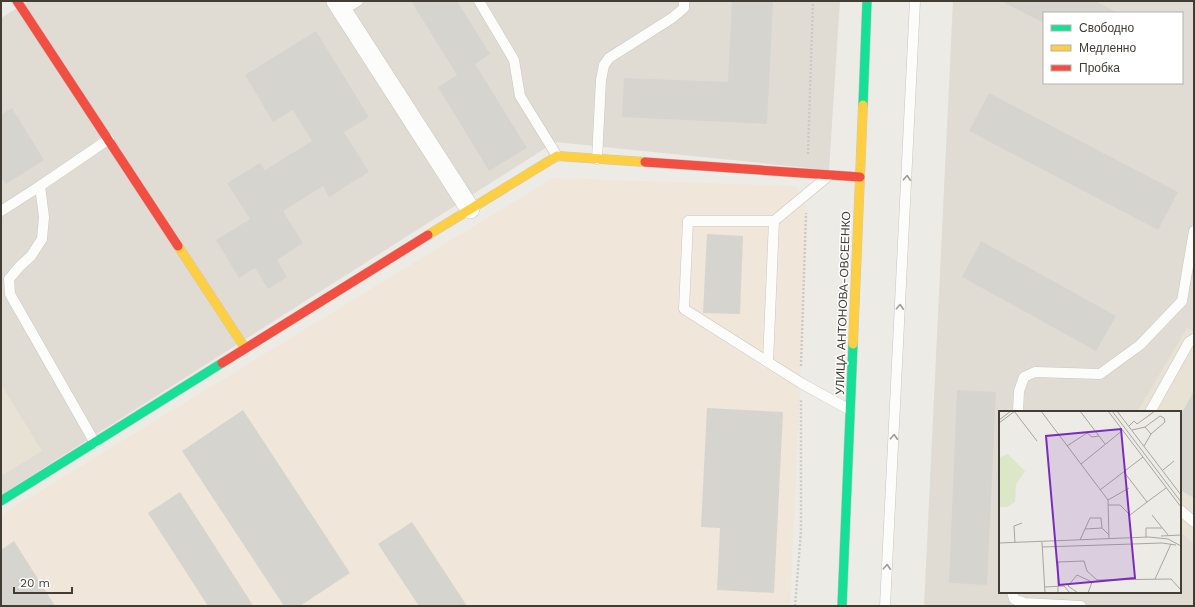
<svg xmlns="http://www.w3.org/2000/svg" width="1195" height="607" viewBox="0 0 1195 607" font-family="'Work Sans',sans-serif">
	<style>
		.residential { fill: #e1dcd3; fill-rule: evenodd }
		.commercial { fill: #f0e6d9 }
		.education { fill: #e8e2d5 }
		.building { fill: #d6d4cf }
		.lines { fill: none; stroke-linecap: round; stroke-linejoin: round }
		.lane-casing { stroke: #c9c7c2; stroke-width: 11 }
		.street-casing { stroke: #c9c7c2; stroke-width: 20 }
		.fast-casing { stroke: #ccc8be; stroke-width: 10 }
		.slow-casing { stroke: #ccc8be; stroke-width: 10 }
		.jam-casing { stroke: #ccc8be; stroke-width: 10 }
		.path { stroke: #cbcac6; stroke-width: 2.5; stroke-dasharray: 2 2; stroke-linecap: butt }
		.lane { stroke: #fcfcfb; stroke-width: 10 }
		.street { stroke: #fcfcfb; stroke-width: 19 }
		.fast { stroke: #16e098; stroke-width: 9 }
		.slow { stroke: #ffcf43; stroke-width: 9 }
		.jam { stroke: #f24e42; stroke-width: 9 }
		.oneway { stroke: #9f9c97 }
		.labels { text-anchor: middle; dominant-baseline: central; stroke-width: 3; stroke-linejoin: round; paint-order: stroke }
		.street-label { font-size: 12px; fill: #423c33; stroke: #fff }
		.inset-road { fill: none; stroke: #a9a59e; stroke-width: 1 }
		.view { fill: #7b2cbf; fill-opacity: 0.15; stroke: #7b2cbf; stroke-width: 2 }
		.inset-edge { fill: none; stroke: #423c33; stroke-width: 2 }
	</style>
	<rect width="100%" height="100%" fill="#edebe6"/>
	<g class="residential">
		<path d="M29,1H840L829,170L555,142L1,495V18Z"/>
		<path d="M953,1H1194V606H924ZM1044,13H1182V83H1044ZM1000,412H1180V592H1000Z"/>
	</g>
	<path class="commercial" d="M553,178L796,186L808,210L790,606H1V515Z"/>
	<g class="education">
		<path d="M1187,328L1194,332V544L1180,532V412H1137Z"/>
		<path d="M1,384L42,451L1,476Z"/>
	</g>
	<g class="building">
		<path d="M411,1H457L490,54L475,64L527,148L489,171L438,87L457,75Z"/>
		<path d="M732,1H773L767,124L622,117L624,78L728,82Z"/>
		<path d="M1001,1H1095L1118,13H1044V23Z"/>
		<path d="M316,31L369,117L344,132L369,172L329,197L323,186L283,211L303,243L277,260L287,277L268,289L255,268L239,278L216,240L250,219L227,183L260,163L265,170L312,141L293,110L273,122L245,75Z"/>
		<path d="M989,93L1178,192L1158,230L969,131Z"/>
		<path d="M12,108L44,160L6,184L1,176V115Z"/>
		<path d="M707,234L743,236L740,314L703,313Z"/>
		<path d="M981,241L1116,316L1096,351L962,277Z"/>
		<path d="M957,390L996,392L987,585L949,583Z"/>
		<path d="M1194,391V498L1180,490V478L1182,474L1180,473V416Z"/>
		<path d="M707,408L783,412L774,593L717,590L720,528L701,527Z"/>
		<path d="M243,410L350,573L300,606H284L182,451Z"/>
		<path d="M180,492L247,596L253,606H208L148,513Z"/>
		<path d="M412,522L467,606H419L378,544Z"/>
		<path d="M14,541L55,606H1V550Z"/>
	</g>
	<g class="lines">
		<defs>
			<g id="lane">
				<path d="M479,1L514,60L520,96L557,156"/>
				<path d="M343,10L358,1"/>
				<path d="M597,159L601,80L604,65L609,58L672,18L684,8V1"/>
				<path d="M827,177L774,221H688L684,309L801,383L850,410"/>
				<path d="M1,211L40,186"/>
				<path d="M768,362L774,221"/>
				<path d="M1018,412L1019,391L1024,377L1035,372L1100,374L1140,345L1182,301L1194,231"/>
				<path d="M1150,412L1189,342L1194,339"/>
				<path d="M95,443L10,294L9,279L20,266L31,256L42,239L44,217L40,186L109,139"/>
				<path d="M1180,510L1194,522"/>
				<path d="M1012,592L1014,599L1024,603L1081,606"/>
				<path d="M885,606L915,1"/>
			</g>
			<path id="street" d="M336,1L470,209"/>
			<g id="fast">
				<path d="M863,105L867,1"/>
				<path d="M1,501L222,363"/>
				<path d="M842,606L853,344"/>
			</g>
			<g id="slow">
				<path d="M428,235L557,156L645,162"/>
				<path d="M178,246L245,348"/>
				<path d="M853,344L863,105"/>
			</g>
			<g id="jam">
				<path d="M17,1L178,246"/>
				<path d="M645,162L860,177"/>
				<path d="M222,363L428,235"/>
			</g>
		</defs>
		<use href="#lane" class="lane-casing"/>
		<use href="#street" class="street-casing"/>
		<use href="#fast" class="fast-casing"/>
		<use href="#slow" class="slow-casing"/>
		<use href="#jam" class="jam-casing"/>
		<g class="path">
			<path d="M808,154L813,1"/>
			<path d="M801,366L806,213"/>
			<path d="M795,606L801,531V399"/>
		</g>
		<use href="#lane" class="lane"/>
		<use href="#street" class="street"/>
		<use href="#fast" class="fast"/>
		<use href="#slow" class="slow"/>
		<use href="#jam" class="jam"/>
	</g>
	<defs><path id="oneway-chevron" d="M-2-3.5L2.5 0L-2 3.5" fill="none" stroke-width="1.6" stroke-linecap="round" stroke-linejoin="round"/></defs>
	<g class="oneway">
		<use href="#oneway-chevron" transform="translate(907 178) rotate(-87)"/>
		<use href="#oneway-chevron" transform="translate(900 307) rotate(-87)"/>
		<use href="#oneway-chevron" transform="translate(894 437) rotate(-87)"/>
		<use href="#oneway-chevron" transform="translate(887 567) rotate(-87)"/>
	</g>
	<g class="labels">
		<g class="street-label">
			<text transform="translate(843 303) rotate(-88)">УЛИЦА АНТОНОВА-ОВСЕЕНКО</text>
		</g>
	</g>
	<g transform="translate(999 411)">
		<rect width="182" height="182" fill="#edebe6"/>
		<path d="M9,43L26,60L17,74L16,91L8,96H0V47Z" fill="#dbe7c7"/>
		<path class="inset-road" d="M15,0L38,30M42,0L109,89L110,128M81,0L100,25M109,0L182,96M113,0L182,91M118,0L182,84M0,9L12,0M0,12L16,0M130,15L135,10L138,13L156,0M146,16L161,5L165,7L166,11L152,23M133,19L146,16L152,23L145,35M68,35L88,22L93,26L100,25L106,33M82,53L124,19M164,59L175,50M101,79L144,46M109,89L130,77M148,91L167,77M109,94H121L131,104L148,91L125,61M153,104L169,124M86,118L103,117M162,125L182,124M147,126V117H163M81,129L91,107H102L103,117L110,124M43,131L46,182M0,132L150,126L169,128L182,135M16,132L15,115L23,112M43,136L163,132L177,134M156,168L172,133M45,176L65,175L71,182M59,182V151L85,150L88,160L98,169L172,168L182,179M79,182L69,175L78,164L93,171L89,182"/>
		<path class="view" d="M122,18L136,167L60,174L47,25Z"/>
		<rect width="182" height="182" class="inset-edge"/>
	</g>
	<rect width="1195" height="607" fill="none" stroke="#423c33" stroke-width="4"/>
	<rect x="1043" y="12" width="140" height="72" fill="#ffffff" stroke="#b3b1ad"/>
	<rect x="1051" y="25" width="20" height="6" fill="#16e098" stroke="#b3b1ad"/>
	<text x="1079" y="32" font-size="12" fill="#423c33">Свободно</text>
	<rect x="1051" y="45" width="20" height="6" fill="#ffcf43" stroke="#b3b1ad"/>
	<text x="1079" y="52" font-size="12" fill="#423c33">Медленно</text>
	<rect x="1051" y="65" width="20" height="6" fill="#f24e42" stroke="#b3b1ad"/>
	<text x="1079" y="72" font-size="12" fill="#423c33">Пробка</text>
	<path d="M14 587v6h58v-6" fill="none" stroke="#423c33" stroke-width="2"/>
	<text x="20" y="587" font-size="12" fill="#423c33" stroke="#ffffff" stroke-width="3" paint-order="stroke">20 m</text>
</svg>
